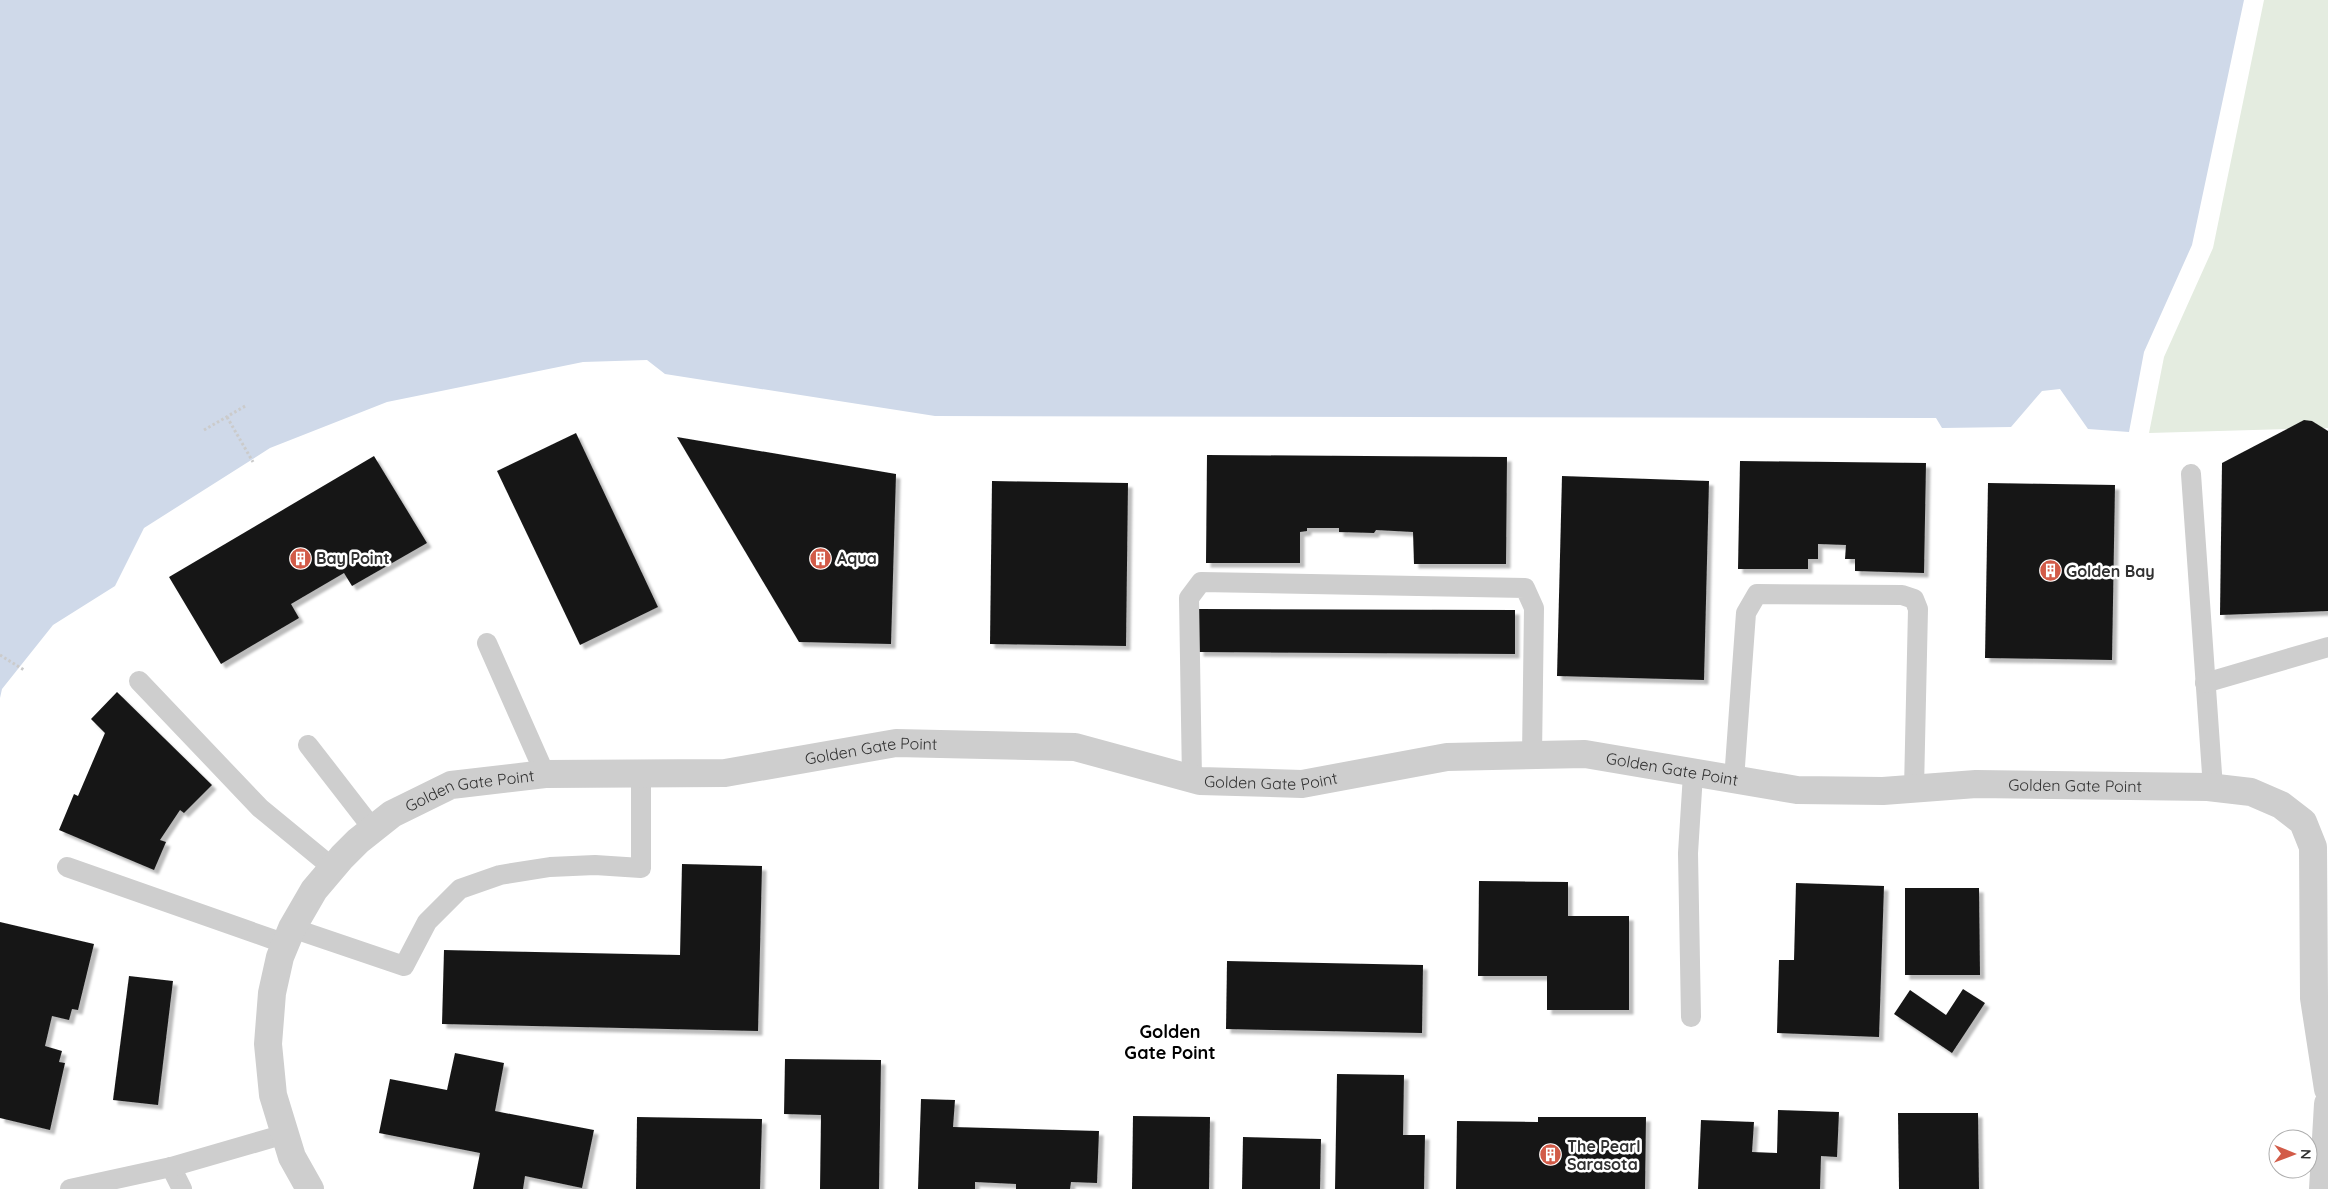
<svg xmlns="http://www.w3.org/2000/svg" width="2328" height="1189" viewBox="0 0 2328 1189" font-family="Quicksand,sans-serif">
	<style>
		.green { fill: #e4ece0 }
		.water { fill: #cfd9e9 }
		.building { fill: #181818; filter: url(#shadow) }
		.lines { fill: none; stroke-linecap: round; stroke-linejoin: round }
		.path { stroke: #cbcbcb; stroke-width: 3; stroke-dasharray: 2.5 2.5; stroke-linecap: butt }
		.service { stroke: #cecece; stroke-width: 20 }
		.minor { stroke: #cecece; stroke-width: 28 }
		.labels { text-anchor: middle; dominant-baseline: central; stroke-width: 5; stroke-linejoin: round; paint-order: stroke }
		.poi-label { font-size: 16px; font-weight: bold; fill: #313131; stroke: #fff; text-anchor: start }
		.street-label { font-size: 16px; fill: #313131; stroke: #fff }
		.neighbourhood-label { font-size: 18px; font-weight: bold; fill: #000; stroke: #fff }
	</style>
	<defs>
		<filter id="shadow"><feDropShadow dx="4.5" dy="4.5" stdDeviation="1" flood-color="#0004"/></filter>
	</defs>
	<rect width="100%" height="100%" fill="#fff"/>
	<path class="green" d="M2264,0H2328V428L2149,433L2164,357L2213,248Z"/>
	<path class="water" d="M0,0H2244L2192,245L2144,352L2129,432L2088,429L2060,389L2042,391L2011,427L1942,428L1936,418L935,416L665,374L647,360L583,362L387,402L270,448L144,528L115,586L53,625L2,689L0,698Z"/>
	<g class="building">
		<path d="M2304,420L2312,421L2328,431V611L2220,615L2222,463Z"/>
		<path d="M576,433L658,607L580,645L497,471Z"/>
		<path d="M677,437L896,474L891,644L799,642Z"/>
		<path d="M1207,455L1507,457L1506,564H1414L1413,532L1376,530L1374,533L1339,532V528H1307V531L1300,532V563H1206Z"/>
		<path d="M374,456L427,543L352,586L344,573L291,604L299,618L221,664L169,577Z"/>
		<path d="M1740,461L1926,463L1924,573L1855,571V559H1845L1846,545L1818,544V559H1808V569H1738Z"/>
		<path d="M1562,476L1709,481L1704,680L1557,676Z"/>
		<path d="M992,481L1128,483L1126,646L990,644Z"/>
		<path d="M1988,483L2115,485L2112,660L1985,658Z"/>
		<path d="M1199,609L1515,610V654L1199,652Z"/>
		<path d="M117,692L212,785L184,813L180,810L160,840L166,842L154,870L59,830L74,794L78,796L105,733L91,719Z"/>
		<path d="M682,864L762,866L758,1031L442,1024L444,950L680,955Z"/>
		<path d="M1479,881L1568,882V916H1629V1010H1547V976H1478Z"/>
		<path d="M1796,883L1884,886L1879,1037L1777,1033L1779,960H1794Z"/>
		<path d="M1905,888H1979L1980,975H1905Z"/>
		<path d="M0,922L94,944L78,1010L72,1009L69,1020L52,1016L45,1046L62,1051L59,1062L65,1063L50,1130L0,1118Z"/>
		<path d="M1227,961L1423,965L1422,1033L1226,1029Z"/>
		<path d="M129,976L173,981L158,1105L113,1100Z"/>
		<path d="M1963,989L1985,1003L1952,1053L1894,1014L1910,990L1946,1015Z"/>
		<path d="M455,1053L504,1063L495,1111L594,1130L582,1188L525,1176L523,1189H473L480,1153L379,1133L390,1079L447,1090Z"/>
		<path d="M785,1059L881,1060L879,1189H820L821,1115L784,1114Z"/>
		<path d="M1337,1074L1404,1075L1403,1135H1425L1424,1189H1335Z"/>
		<path d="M921,1099L955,1100L953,1127L1099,1131L1097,1183L1071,1182L1070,1189H1016V1184L975,1182V1189H918Z"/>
		<path d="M1778,1110L1839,1112L1837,1157L1821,1156L1820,1189H1698L1701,1120L1754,1122L1752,1152L1777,1153Z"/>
		<path d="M1898,1113H1978L1979,1189H1899Z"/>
		<path d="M1133,1116L1210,1117L1209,1189H1132Z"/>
		<path d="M637,1117L762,1119L760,1189H636Z"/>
		<path d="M1538,1117H1646L1645,1189H1456L1457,1121L1538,1122Z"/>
		<path d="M1243,1137L1321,1139L1320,1189H1242Z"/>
	</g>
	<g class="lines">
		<g class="path">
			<path d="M227,417L253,462"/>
			<path d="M204,430L247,405"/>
			<path d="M0,655L24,670"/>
		</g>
		<g class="service">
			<path d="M2191,474L2213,788"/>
			<path d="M487,643L545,774"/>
			<path d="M139,681L260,808L333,868"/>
			<path d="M2205,683L2328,647"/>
			<path d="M308,745L373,829"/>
			<path d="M1192,779L1189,598L1201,582L1525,588L1534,608L1532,755"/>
			<path d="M1734,780L1746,613L1757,594L1902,595L1914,599L1918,609L1914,789"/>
			<path d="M67,867L286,944"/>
			<path d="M292,928L404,966L427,922L460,889L500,875L550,867L595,865L641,868V774"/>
			<path d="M1691,1017L1688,853L1693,774"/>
			<path d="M171,1167L182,1189"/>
			<path d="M70,1189L171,1167L285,1134"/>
		</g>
		<g class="minor">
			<path id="s1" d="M310,1189L292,1157L273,1095L268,1044L272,993L280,957L292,928L314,890L342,857L358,841L392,814L451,785L545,774L725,773L896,743L1075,747L1200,781L1302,784L1447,757L1585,754L1797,790L1883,791L1976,784L2208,787L2251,792L2281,805L2303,822L2313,847L2314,998L2328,1089"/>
			<path d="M2323,1189L2328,1104"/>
		</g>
	</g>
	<defs>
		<symbol id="building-disc" viewBox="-11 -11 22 22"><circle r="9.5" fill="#d25b48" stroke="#fff"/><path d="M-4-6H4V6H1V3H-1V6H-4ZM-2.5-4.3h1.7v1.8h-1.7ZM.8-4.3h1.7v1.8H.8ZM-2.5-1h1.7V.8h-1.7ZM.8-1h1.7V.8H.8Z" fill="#fff"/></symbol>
	</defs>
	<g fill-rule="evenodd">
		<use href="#building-disc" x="288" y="546" width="25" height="25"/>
		<use href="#building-disc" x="808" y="546" width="25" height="25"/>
		<use href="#building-disc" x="2038" y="558" width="25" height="25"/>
		<use href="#building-disc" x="1538" y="1142" width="25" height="25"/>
	</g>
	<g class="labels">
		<g class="poi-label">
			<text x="316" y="558">Bay Point</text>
			<text x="837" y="558">Aqua</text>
			<text x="2066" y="571">Golden Bay</text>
			<text x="1567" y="1146">The Pearl<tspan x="1567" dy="18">Sarasota</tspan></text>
		</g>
		<g class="street-label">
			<text stroke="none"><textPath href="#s1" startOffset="914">Golden Gate Point</textPath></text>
			<text stroke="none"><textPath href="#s1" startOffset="1724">Golden Gate Point</textPath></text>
			<text stroke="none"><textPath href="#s1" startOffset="1319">Golden Gate Point</textPath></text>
			<text stroke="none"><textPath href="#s1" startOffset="2129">Golden Gate Point</textPath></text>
			<text stroke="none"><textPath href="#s1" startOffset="508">Golden Gate Point</textPath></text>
		</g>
		<g class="neighbourhood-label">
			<text x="1170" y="1031">Golden<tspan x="1170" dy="21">Gate Point</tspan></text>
		</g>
	</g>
	<g transform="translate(2293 1154) rotate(91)"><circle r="24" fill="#ffffff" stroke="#adadad"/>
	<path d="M0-4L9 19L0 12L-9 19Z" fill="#d25b48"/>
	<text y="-8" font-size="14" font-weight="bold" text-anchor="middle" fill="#313131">N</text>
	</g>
</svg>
